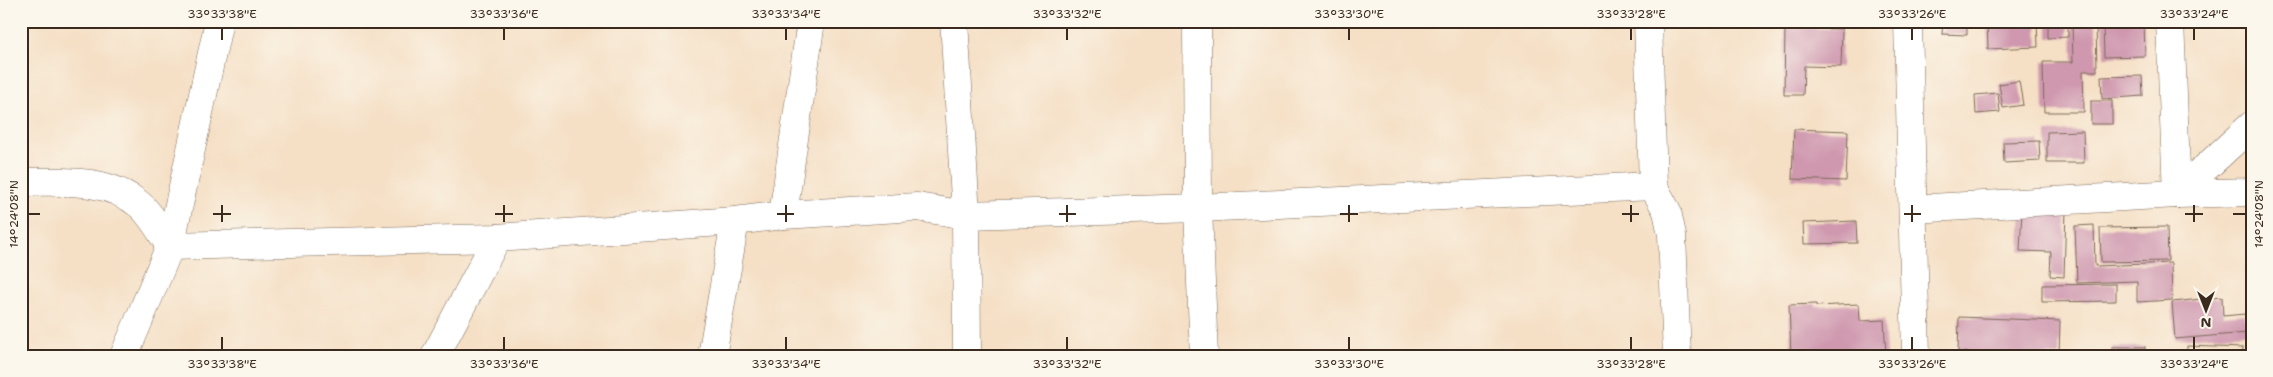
<svg xmlns="http://www.w3.org/2000/svg" width="2273" height="377" viewBox="0 0 2273 377" font-family="'Shantell Sans',sans-serif">
	<style>
		.building { fill: #cf98af }
		.lines { fill: none; stroke-linecap: round; stroke-linejoin: round }
		.minor-casing { stroke: #7c6958; stroke-width: 29 }
		.minor { stroke: #fff; stroke-width: 28 }
		.ticks { fill: none; stroke: #3b2a1e; stroke-width: 2 }
		.neatline { fill: none; stroke: #3b2a1e; stroke-width: 2 }
		.ticks-label { font-size: 12px; text-anchor: middle; fill: #3b2a1e }
	</style>
	<rect width="100%" height="100%" fill="#fbf7ec"/>
	<filter id="ink" filterUnits="userSpaceOnUse"><feTurbulence type="fractalNoise" baseFrequency=".02" numOctaves="2"/><feDisplacementMap in="SourceGraphic" scale="10" xChannelSelector="R" yChannelSelector="G"/><feConvolveMatrix kernelMatrix="1 2 1 2 8 2 1 2 1" color-interpolation-filters="sRGB"/></filter>
	<filter id="wash" filterUnits="userSpaceOnUse"><feTurbulence type="fractalNoise" baseFrequency=".0096" numOctaves="4" result="noise"/><feDisplacementMap in="SourceGraphic" scale="20" xChannelSelector="R" yChannelSelector="G"/><feGaussianBlur stdDeviation="1.12" result="paint"/><feColorMatrix in="noise" values="0 0 0 0 0 0 0 0 0 0 0 0 0 0 0 0 0 1.4 0 .05"/><feComposite in="paint" operator="in"/></filter>
	<g filter="url(#wash)">
		<rect width="100%" height="100%" fill="#f5dfc5"/>
		<g id="blocks">
			<g class="building">
				<path d="M1943,21H1967V35L1942,34Z"/>
				<path d="M1987,21H2037L2038,47L1988,49Z"/>
				<path d="M2048,21H2068V37L2048,38Z"/>
				<path d="M2072,21H2096L2097,71H2083L2084,112H2044L2043,62H2073Z"/>
				<path d="M2103,21H2144L2145,56L2104,57Z"/>
				<path d="M1785,28L1842,29L1841,67L1804,66L1803,95H1784Z"/>
				<path d="M2142,76L2143,96L2102,99L2101,77Z"/>
				<path d="M2019,81L2023,105L2003,108L1999,84Z"/>
				<path d="M1998,93L2000,112L1976,114L1975,95Z"/>
				<rect x="2091" y="101" width="21" height="23"/>
				<path d="M1794,129L1848,131L1846,181L1792,179Z"/>
				<path d="M2083,131L2084,163H2047V132Z"/>
				<path d="M2039,141L2040,161L2004,163L2003,142Z"/>
				<path d="M2022,209L2066,210L2064,277L2050,276L2051,252L2020,251Z"/>
				<path d="M1856,221L1857,243L1804,244L1803,223Z"/>
				<path d="M2094,225L2095,266L2171,263L2172,300L2137,302V281L2077,283L2075,226Z"/>
				<path d="M2167,227L2168,261L2101,262L2100,228Z"/>
				<path d="M2247,247H2252V285H2248Z"/>
				<path d="M2116,284V301L2042,302V285Z"/>
				<path d="M2222,297L2223,316L2245,314L2247,333L2175,339L2172,302Z"/>
				<path d="M1816,304V306L1859,304L1860,321L1884,320L1886,356H1791L1789,305Z"/>
				<path d="M1959,317L2060,321L2059,356L1958,352Z"/>
				<path d="M2187,346L2243,348L2242,356H2187Z"/>
				<rect x="2112" y="347" width="33" height="9"/>
			</g>
		</g>
	</g>
	<g filter="url(#ink)">
		<use href="#blocks" fill-opacity="0" stroke="#7c6958" stroke-width="1"/>
		<g class="lines">
			<defs>
				<g id="minor">
					<path d="M954,21L966,215L967,356"/>
					<path d="M1197,21L1198,208L1204,356"/>
					<path d="M1648,21L1653,186L1667,211L1672,235L1677,356"/>
					<path d="M1908,21L1916,356"/>
					<path d="M2170,21L2177,194"/>
					<path d="M21,182C62,182 107,177 140,205C152,215 161,233 170,246"/>
					<path d="M2177,194L2252,125"/>
					<path d="M1913,209L2177,194L2252,192"/>
					<path d="M783,215L811,21"/>
					<path d="M170,246L497,238L735,221L783,215L917,207L966,215L1198,208L1653,186"/>
					<path d="M124,356L170,246L219,21"/>
					<path d="M435,356L497,238"/>
					<path d="M712,356L735,221"/>
				</g>
			</defs>
			<use href="#minor" class="minor-casing"/>
			<use href="#minor" class="minor"/>
		</g>
	</g>
	<path class="ticks" d="M222,28V40M504,28V40M786,28V40M1067,28V40M1349,28V40M1631,28V40M1912,28V40M2194,28V40M222,205V222M504,205V222M786,205V222M1067,205V222M1349,205V222M1631,205V222M1912,205V222M2194,205V222M28,214H40M213,214H231M495,214H513M777,214H794M1059,214H1076M1340,214H1358M1622,214H1639M1904,214H1921M2185,214H2203M2233,214H2246M222,337V350M504,337V350M786,337V350M1067,337V350M1349,337V350M1631,337V350M1912,337V350M2194,337V350"/>
	<rect width="2273" height="377" fill="none" stroke="#fbf7ec" stroke-width="55"/>
	<g transform="translate(2206 310) rotate(180)" stroke="#fbf7ec" stroke-width="4" paint-order="stroke">
	<path d="M0-4L9 19L0 12L-9 19Z" fill="#3b2a1e"/>
	<text y="-8" font-size="14" font-weight="bold" text-anchor="middle" fill="#3b2a1e">N</text>
	</g>
	<rect x="28" y="28" width="2218" height="322" class="neatline"/>
	<g class="ticks-label">
		<text x="222" y="18">33°33'38"E</text>
		<text x="504" y="18">33°33'36"E</text>
		<text x="786" y="18">33°33'34"E</text>
		<text x="1067" y="18">33°33'32"E</text>
		<text x="1349" y="18">33°33'30"E</text>
		<text x="1631" y="18">33°33'28"E</text>
		<text x="1912" y="18">33°33'26"E</text>
		<text x="2194" y="18">33°33'24"E</text>
		<text transform="translate(2259 214) rotate(-90)" y="4">14°24'08"N</text>
		<text transform="translate(14 214) rotate(-90)" y="4">14°24'08"N</text>
		<text x="222" y="368">33°33'38"E</text>
		<text x="504" y="368">33°33'36"E</text>
		<text x="786" y="368">33°33'34"E</text>
		<text x="1067" y="368">33°33'32"E</text>
		<text x="1349" y="368">33°33'30"E</text>
		<text x="1631" y="368">33°33'28"E</text>
		<text x="1912" y="368">33°33'26"E</text>
		<text x="2194" y="368">33°33'24"E</text>
	</g>
</svg>
